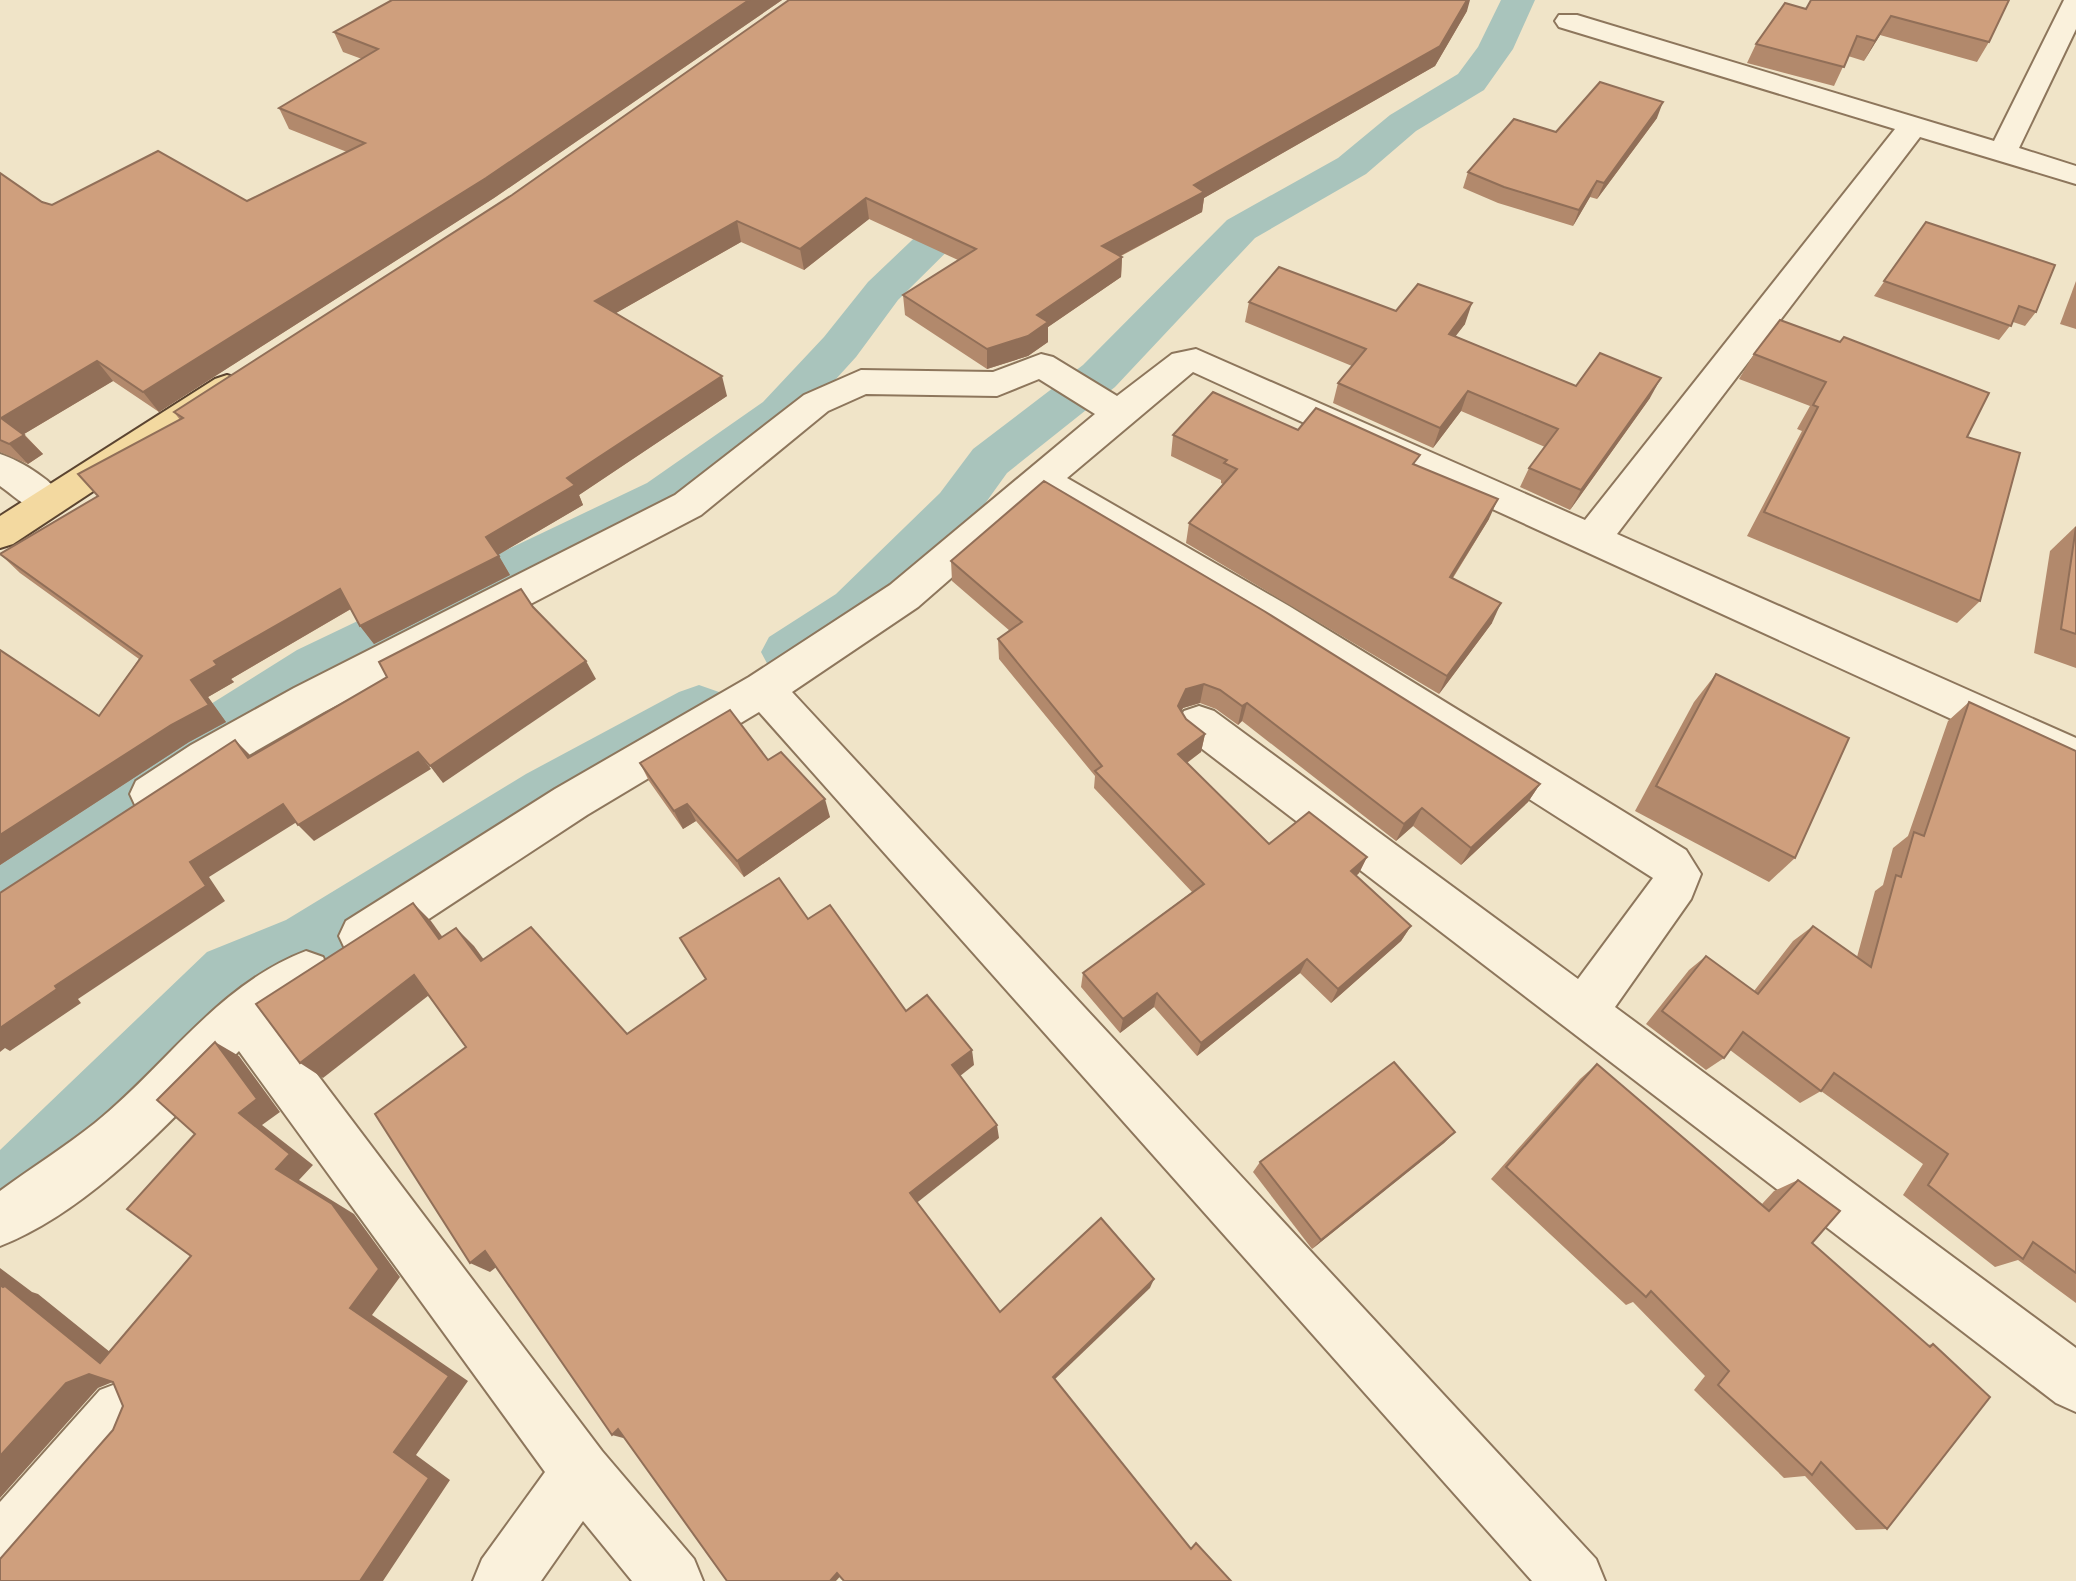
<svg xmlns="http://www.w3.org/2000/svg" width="2076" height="1581" viewBox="0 0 2076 1581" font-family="'Noto Serif',serif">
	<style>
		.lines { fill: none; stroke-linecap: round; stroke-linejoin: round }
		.canal { fill: #a9c4bc; fill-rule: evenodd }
		.minor-casing { stroke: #8d765c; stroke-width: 4 }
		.major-casing { stroke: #5b4430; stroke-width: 4 }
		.minor { fill: #faf1dc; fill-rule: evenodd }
		.major { fill: #f3d9a0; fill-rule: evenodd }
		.wall { fill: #b2896c }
		.shaded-wall { fill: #916f58 }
		.building { fill: #cf9f7d; stroke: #916f58; stroke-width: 2 }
	</style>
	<rect width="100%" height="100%" fill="#f0e4c8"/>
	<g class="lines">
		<g class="canal">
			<path d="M1501,0H1535L1513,49L1484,90L1416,131L1366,174L1255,238L1115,387L1007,473L974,519L874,622L807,667L788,673L769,667L761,652L769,637L836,594L940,493L973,449L1083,365L1227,220L1338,158L1390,115L1458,74L1478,47Z"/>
			<path d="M985,180L999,184L1005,192L999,200L898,300L856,357L795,424L681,507L335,680L21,887L0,895V836L297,650L647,483L763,402L824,337L868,282L971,184Z"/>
			<path d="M699,685L719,692L727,708L719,724L568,808L330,960L251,994L39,1210L0,1225V1150L207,952L286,920L526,774L679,692Z"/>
		</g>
		<defs>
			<g id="minor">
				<path d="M2064,0H2076V29L2019,148L2076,166V184L1920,137L1617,534L2076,738V776L1193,372L1067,478L1289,606L1686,850L1701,874L1691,899L1615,1007L2076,1348V1412L2056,1403L1184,735L1178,723L1184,711L1199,706L1214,711L1578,979L1653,878L1261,628L1043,498L918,607L792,692L1596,1559L1605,1581H1532L759,712L587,815L380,951L363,958L346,951L339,936L346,921L555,789L749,677L890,585L1095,414L1039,379L997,396L866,394L828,411L701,515L324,712L221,771L168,807L152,813L136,807L130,794L136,781L191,745L294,688L675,495L804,395L861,370L993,372L1041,354L1053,357L1117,396L1172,354L1196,349L1585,520L1895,129L1559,27L1555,21L1559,15H1577L1994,141Z"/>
				<path d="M0,454C22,461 55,482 67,502L61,512C36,519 20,500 0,486Z"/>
				<path d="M306,951L323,957L330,973L323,989L276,1020L602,1451L694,1559L703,1581H632L583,1521L541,1581H473L482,1559L545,1472L239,1051C171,1120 92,1210 0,1246V1191C31,1168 65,1147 95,1123C166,1066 217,985 306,951Z"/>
				<path d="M121,1382L142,1390L150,1411L142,1432L22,1570L0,1579V1502L100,1390Z"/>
			</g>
			<path id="major" d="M227,375L239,379L244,387L239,395L13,544L0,548V516L215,379Z"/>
		</defs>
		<use href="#minor" class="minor-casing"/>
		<use href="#major" class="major-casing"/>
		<use href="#minor" class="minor"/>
		<use href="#major" class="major"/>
	</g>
	<g class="wall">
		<path d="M392,0H782L494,198L159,412L113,381L24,434L43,454L28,464L0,452V173L42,202L52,205L247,201L347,152L289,129L279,108L362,59L343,52L334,32Z"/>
		<path d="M2009,0L1989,42L1977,62L1880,35L1864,61L1848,56L1834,86L1747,63L1756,44L1806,9Z"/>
		<path d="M1467,11L1435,66L1204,198L1202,212L1121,256L1122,257L1121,277L1048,327V342L1028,356L987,369L905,315L903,295L958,260L869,219L804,270L741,242L616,313L727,396L579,495L583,505L498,555L510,575L374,644L360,626L351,609L231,679L234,682L208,697L226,722L189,742L0,865V650L99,716L139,659L20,573L0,554L98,496L180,420L174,412L512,195Z"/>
		<path d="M1657,118L1597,199L1590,197L1573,226L1498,203L1463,188L1468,172L1556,132Z"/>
		<path d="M1926,222L2036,312L2025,326L2013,322L1999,340L1874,296Z"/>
		<path d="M2076,281V329L2060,324Z"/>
		<path d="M1249,302L1396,311L1465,324L1455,336L1576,386L1650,398L1570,510L1520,487L1529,468L1545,447L1461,411L1433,448L1333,403L1338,383L1352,366L1245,322Z"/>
		<path d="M1754,354L1967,437L1980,601L1957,623L1747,536L1802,431L1797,429L1810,406L1739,379Z"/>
		<path d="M1298,430L1417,465L1489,519L1453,578L1492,623L1439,694L1186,543L1189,523L1223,484L1221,483V480L1171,456L1173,435Z"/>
		<path d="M2076,526V668L2034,653L2050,551Z"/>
		<path d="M951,561L1540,784L1528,802L1461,865L1413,826L1396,841L1242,721L1238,725L1216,709L1200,703L1183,708L1181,711L1186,719L1205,734L1201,752L1187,763L1269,844L1367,857L1359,873L1356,876L1411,926L1401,941L1331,1003L1300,973L1197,1056L1154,1007L1120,1033L1081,987L1083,973L1192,892L1094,788L1095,776L999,659L998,639L1010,631L952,581Z"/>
		<path d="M1716,674L1795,858L1769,882L1635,811L1694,702Z"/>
		<path d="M1969,702L2076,751V1303L2018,1260L1995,1267L1903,1195L1923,1164L1821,1091L1800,1103L1730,1050L1724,1058L1706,1070L1646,1024L1689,970L1706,956L1754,991L1793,941L1813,926L1857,957L1875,891L1883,885L1893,848L1908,836L1948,721Z"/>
		<path d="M768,760L830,817L744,877L696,821L683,829L649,781L640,763Z"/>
		<path d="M1597,1064L1762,1204L1774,1191L1798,1180L1812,1243L1928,1345L1933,1344L1887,1529L1856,1530L1805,1476L1784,1478L1694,1390L1705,1376L1633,1302L1626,1305L1491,1179L1580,1079Z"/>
		<path d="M1455,1132L1444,1143L1312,1249L1253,1172L1260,1162Z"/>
	</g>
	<g class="shaded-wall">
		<path d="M749,0H782L494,198L159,412L143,392Z"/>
		<path d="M1467,0H1470L1467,11L1435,66L1204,198L1202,212L1101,266L1102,246Z"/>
		<path d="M1891,16L1880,35L1864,61L1875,41Z"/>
		<path d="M1663,102L1657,118L1597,199L1604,183Z"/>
		<path d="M1597,181L1590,197L1573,226L1579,210Z"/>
		<path d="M866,198L869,219L804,270L800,249Z"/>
		<path d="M737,221L741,242L602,321L595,301Z"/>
		<path d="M1122,257L1121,277L1048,327V342L1028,356L987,369V349Z"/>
		<path d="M1472,303L1465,324L1442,354L1449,334Z"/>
		<path d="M97,361L113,381L19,437L1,418Z"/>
		<path d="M722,376L727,396L579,495L583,505L496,556L486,537L567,478Z"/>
		<path d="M1661,378L1650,398L1570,510L1581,490Z"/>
		<path d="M1468,391L1461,411L1433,448L1440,428Z"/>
		<path d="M24,435L43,454L28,464L9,444Z"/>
		<path d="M1498,499L1489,519L1441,596L1450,577Z"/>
		<path d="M499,556L510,575L374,644L360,626Z"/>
		<path d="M340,589L354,607L231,679L234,682L208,697L226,722L189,742L0,865V835L214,661Z"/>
		<path d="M1501,603L1492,623L1439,694L1447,676Z"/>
		<path d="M586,661L596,679L443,783L430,766Z"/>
		<path d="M1204,684L1200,703L1183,708L1175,724L1178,706L1186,689Z"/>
		<path d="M1247,703L1242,721L1238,725L1242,706Z"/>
		<path d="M1205,734L1201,752L1174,772L1178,754Z"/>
		<path d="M235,740L252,757L248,758Z"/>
		<path d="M418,752L431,769L314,841L298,825Z"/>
		<path d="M1540,784L1528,802L1461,865L1471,848Z"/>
		<path d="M825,799L830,817L744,877L737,861Z"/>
		<path d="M283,804L300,820L209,877L225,901L78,999L81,1003L10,1051L5,1048L0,1052V1028L190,862Z"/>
		<path d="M687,804L696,821L683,829L674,811Z"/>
		<path d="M1422,808L1413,826L1396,841L1404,824Z"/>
		<path d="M1367,857L1359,873L1344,887L1351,871Z"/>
		<path d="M413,903L431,921L457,957L439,939Z"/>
		<path d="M1411,926L1401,941L1331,1003L1338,989Z"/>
		<path d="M456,928L474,946L498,979L481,961Z"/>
		<path d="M1307,959L1300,973L1197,1056L1201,1043Z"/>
		<path d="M414,975L433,992L323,1078L300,1063Z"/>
		<path d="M1157,993L1154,1007L1120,1033L1123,1019Z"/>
		<path d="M215,1042L239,1056L280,1112L262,1125L313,1165L299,1180L354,1214L400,1277L372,1315L468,1381L416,1455L450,1480L383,1581H360L394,1452L350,1308L276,1169L239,1113Z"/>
		<path d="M972,1050L974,1065L955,1080L952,1065Z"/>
		<path d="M997,1125L999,1138L914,1205L910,1193Z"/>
		<path d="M1455,1132L1444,1143L1312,1249L1321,1240Z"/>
		<path d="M485,1251L504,1261L490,1272L470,1263Z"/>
		<path d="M0,1268L32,1292L38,1294L131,1369L100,1363L0,1285Z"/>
		<path d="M1154,1279L1150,1288L1052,1382L1053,1377Z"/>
		<path d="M89,1374L120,1379L98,1388L0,1498V1456L66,1383Z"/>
		<path d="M618,1429L627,1439L612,1435Z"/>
		<path d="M845,1571L836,1581H830L837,1573Z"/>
	</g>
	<g class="building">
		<path d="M392,0H749L486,178L143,392L97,361L1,418L24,435L9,444L0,440V173L42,202L52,205L158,151L247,201L365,143L279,108L378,49L334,32Z"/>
		<path d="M789,0H1467L1440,46L1194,185L1204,192L1102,246L1122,257L1037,315L1048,322L1028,336L987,349L903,295L976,249L866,198L800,249L737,221L595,301L722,376L567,478L575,485L486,537L499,556L360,626L340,589L214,661L217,665L191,680L209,705L171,725L0,835V650L99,716L142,656L0,554L98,496L78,474L183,418L174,412L512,195Z"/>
		<path d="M1811,0H2009L1989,42L1891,16L1875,41L1857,36L1844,67L1756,44L1785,3L1806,9Z"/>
		<path d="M1600,82L1663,102L1604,183L1597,181L1579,210L1504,187L1468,172L1514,119L1556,132Z"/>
		<path d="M1926,222L2055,265L2036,312L2019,306L2011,326L1884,281Z"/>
		<path d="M1279,267L1396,311L1418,284L1472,303L1449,334L1576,386L1600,353L1661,378L1581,490L1529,468L1558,429L1468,391L1440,428L1338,383L1366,349L1249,302Z"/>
		<path d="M1780,320L1840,342L1844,337L1989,393L1967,437L2020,453L1980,601L1764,512L1818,407L1813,405L1826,382L1754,354Z"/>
		<path d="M1213,392L1298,430L1316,408L1420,455L1413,464L1498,499L1450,577L1501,603L1447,676L1189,523L1237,469L1224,463L1227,460L1173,435Z"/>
		<path d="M1044,481L1264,611L1540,784L1471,848L1422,808L1404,824L1247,703L1242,706L1220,690L1204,684L1186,689L1178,706L1186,719L1205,734L1178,754L1269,844L1309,812L1367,857L1351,871L1411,926L1338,989L1307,959L1201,1043L1157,993L1123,1019L1083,973L1204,884L1095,771L1102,766L998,639L1022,622L951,561Z"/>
		<path d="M2076,527V634L2061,629Z"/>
		<path d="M521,589L533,607L586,661L430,766L418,752L298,825L283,804L190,862L206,886L55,986L57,989L0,1028V893L235,740L248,758L387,677L379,662Z"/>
		<path d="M1716,674L1849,738L1795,858L1656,786Z"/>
		<path d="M1969,702L2076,751V1273L2033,1242L2023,1259L1928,1185L1948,1154L1834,1073L1821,1091L1743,1032L1724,1058L1662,1011L1706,956L1758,994L1813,926L1871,967L1896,875L1901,877L1914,832L1924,836Z"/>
		<path d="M730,710L768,760L781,752L825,799L737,861L687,804L674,811L640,763Z"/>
		<path d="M779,878L808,919L830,905L906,1011L927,995L972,1050L952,1065L997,1125L910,1193L1000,1312L1101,1218L1154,1279L1053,1377L1191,1549L1196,1543L1231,1581H844L837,1573L830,1581H727L618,1429L612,1435L485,1251L470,1263L375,1114L466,1047L414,975L300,1063L256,1004L413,903L439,939L456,928L481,961L531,927L627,1034L706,979L680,938Z"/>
		<path d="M215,1042L257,1099L239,1113L290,1154L276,1169L332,1204L379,1269L350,1308L449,1376L394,1452L429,1478L360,1581H0V1559L113,1430L123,1406L113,1382L89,1374L66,1383L0,1456V1285L3,1287L5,1286L100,1363L191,1256L127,1209L195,1134L157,1100Z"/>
		<path d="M1394,1062L1455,1132L1321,1240L1260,1162Z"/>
		<path d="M1597,1064L1769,1211L1798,1180L1840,1211L1812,1243L1930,1347L1933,1344L1990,1397L1887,1529L1821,1462L1812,1475L1718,1385L1729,1371L1651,1291L1646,1297L1506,1167Z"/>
	</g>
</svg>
